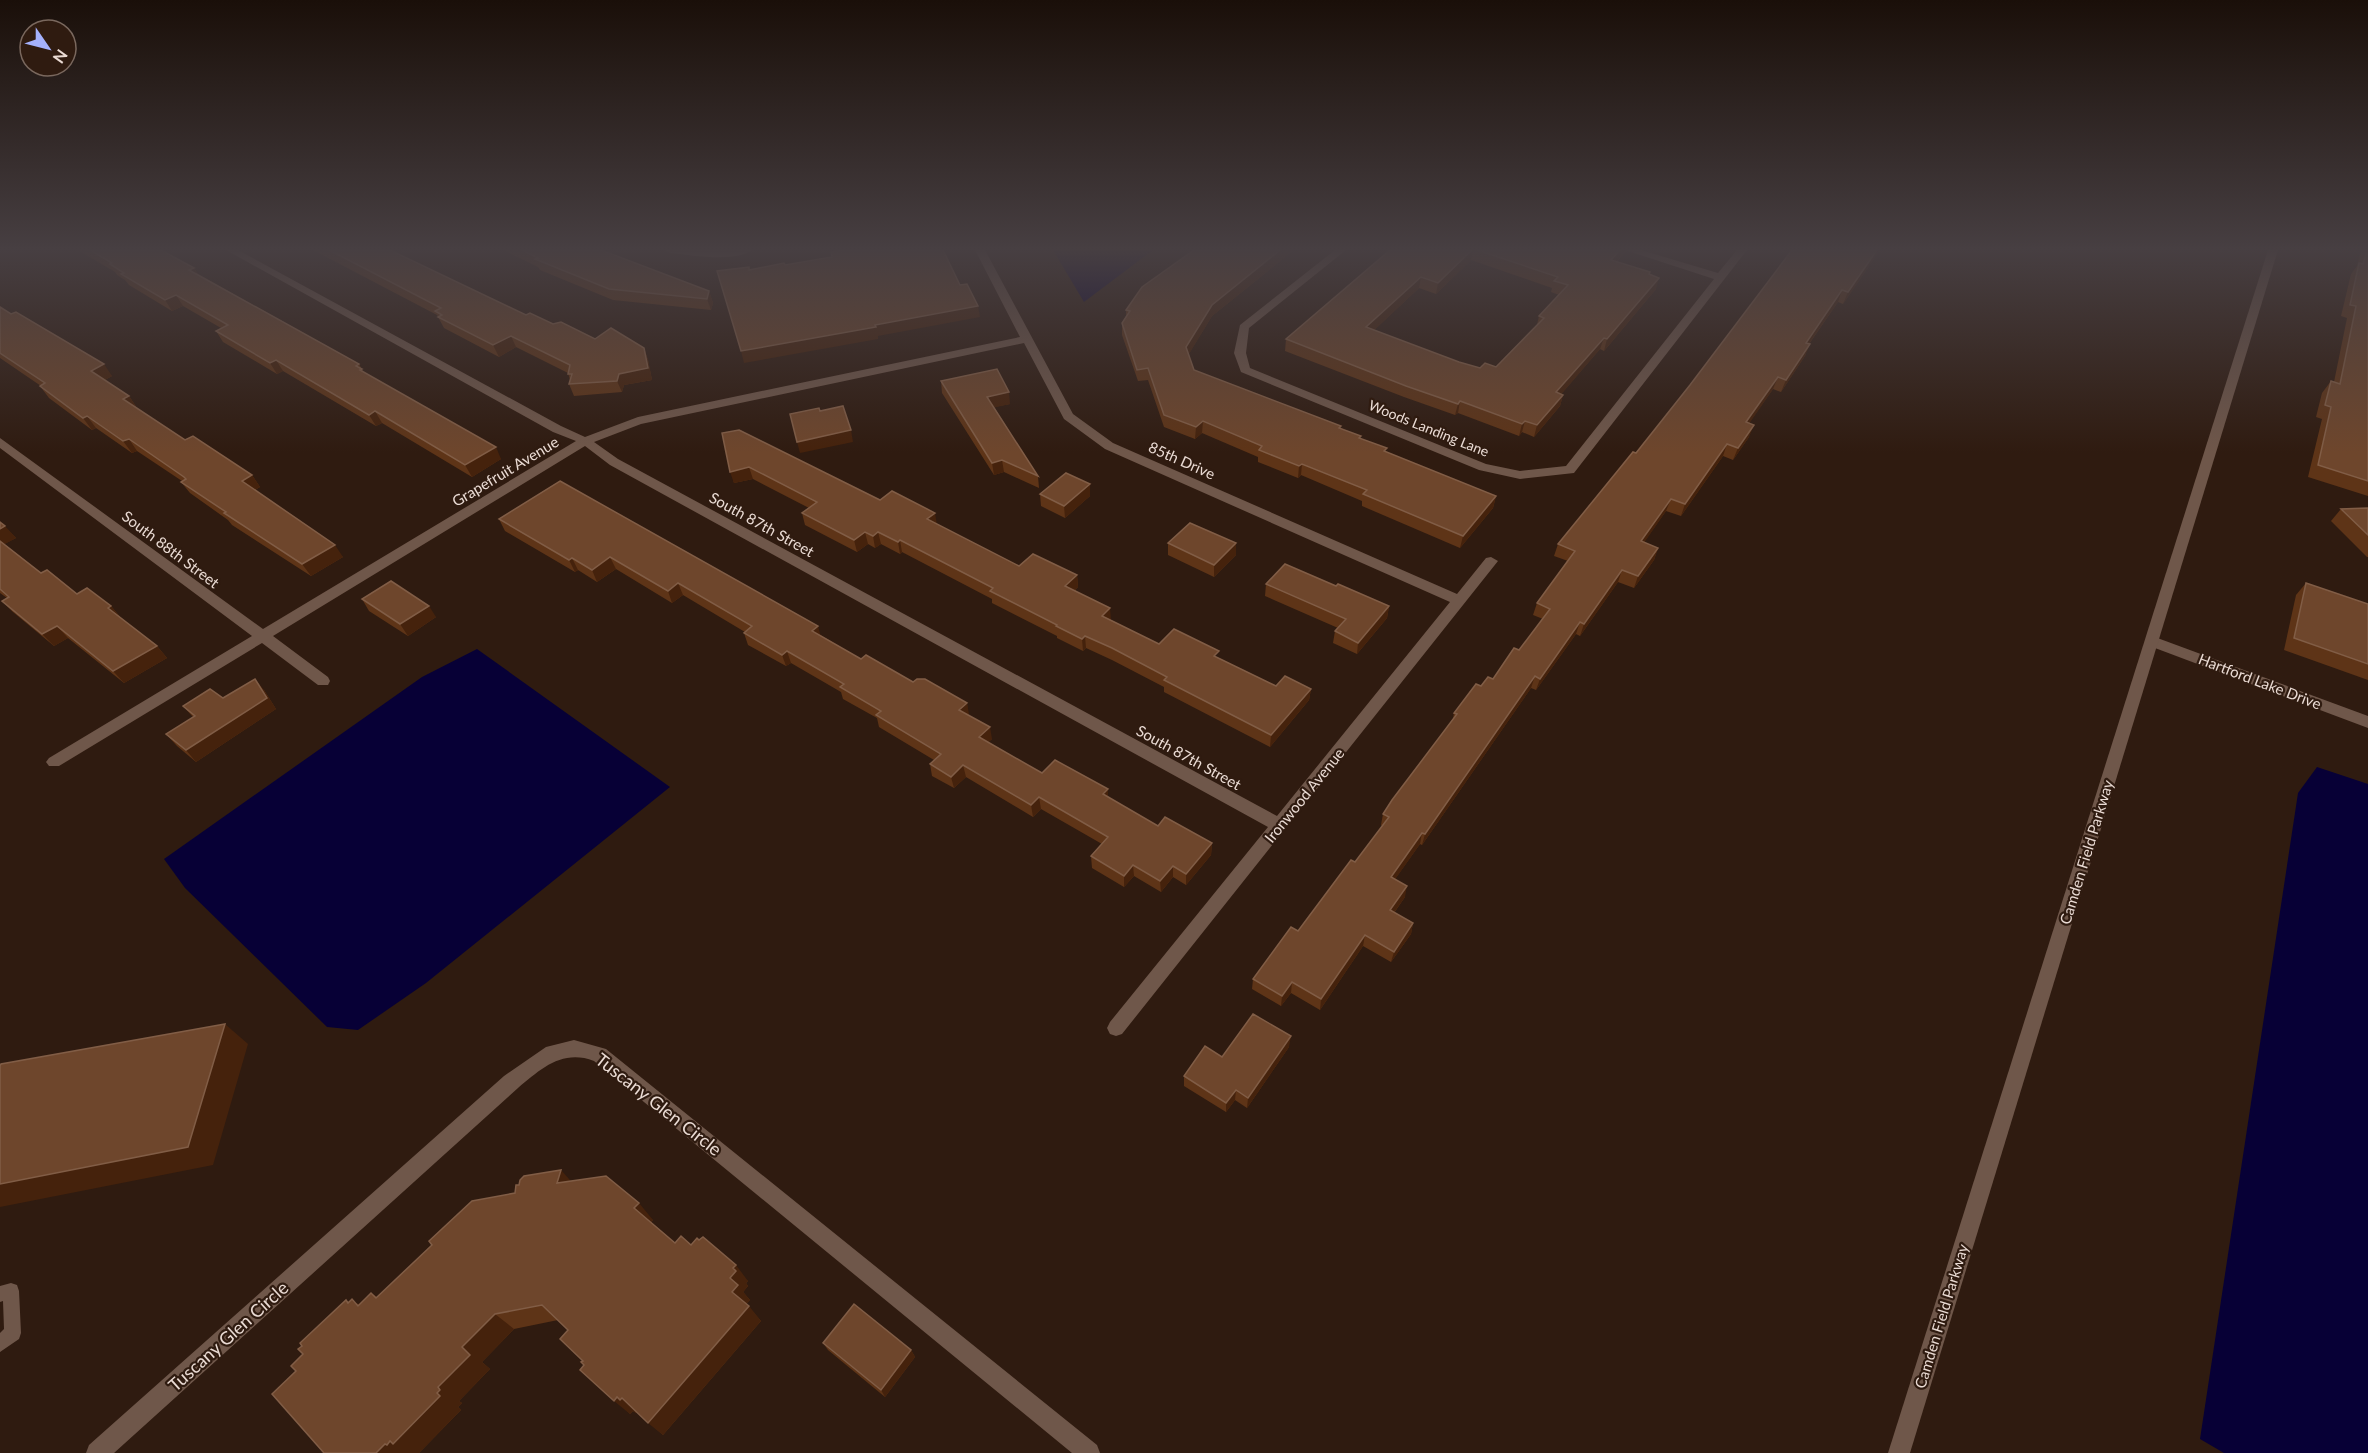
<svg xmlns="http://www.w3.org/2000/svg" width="2368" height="1453" viewBox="0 0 2368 1453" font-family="Lato,sans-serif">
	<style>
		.water { fill: #070036 }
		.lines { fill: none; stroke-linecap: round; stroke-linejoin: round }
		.lane { fill: #6f574a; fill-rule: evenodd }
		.street { fill: #6f574a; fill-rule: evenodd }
		.secondary { fill: #6f574a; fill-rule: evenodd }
		.wall { fill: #5e3417; fill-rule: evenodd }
		.shaded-wall { fill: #45220c }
		.building { fill: #6e462c; stroke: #815d46; stroke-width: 1.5 }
		.labels { text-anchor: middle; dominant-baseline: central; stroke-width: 4.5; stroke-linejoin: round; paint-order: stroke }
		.far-street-label { font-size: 14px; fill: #eadbd4; stroke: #2f1b10 }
		.street-label { font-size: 15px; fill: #eadbd4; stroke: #2f1b10 }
		.near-street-label { font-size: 18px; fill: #eadbd4; stroke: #2f1b10 }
	</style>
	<rect width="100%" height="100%" fill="#2f1b10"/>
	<g class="water">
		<path d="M1053,250H1153L1084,302Z"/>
		<path d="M477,649L670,787L426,983L358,1030L327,1027L185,888L164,859L422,677Z"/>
		<path d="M2317,767L2368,784V1453H2224L2200,1439L2298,793Z"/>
	</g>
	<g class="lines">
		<path class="lane" d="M11,1283L17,1285L19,1291L21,1333L19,1339L0,1352V1333L4,1329L3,1301L0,1302V1286Z"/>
		<g class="street">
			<path d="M226,250H238L561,426L585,437L638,417L1020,337L975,250H985L1073,414L1113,443L1457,594L1486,558L1491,557L1498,561L1122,1034L1116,1036L1110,1034L1107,1028L1110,1022L1268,827L610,465L585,446L273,636L328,677L330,681L328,685H318L262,643L59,766H49L46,762L49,758L252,636L0,448V438L263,629L576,441L553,432ZM1024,343L1064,419L1105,449L1450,602L1277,816L618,459L594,442L641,424Z"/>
			<path d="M665,250H752C735,263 691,255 670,253Z"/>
			<path d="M1335,250H1346L1249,328L1246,353L1250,368L1486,464L1520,471L1566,466L1714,279L1625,250H1641L1718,273L1737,250H1747L1574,473L1520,479L1479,470L1241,372L1234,353L1240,325Z"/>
			<path d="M2152,636L2368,716V728L2147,645L2145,641Z"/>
			<path d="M574,1040L606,1049L1097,1445L1100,1453H1072L594,1061C562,1049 541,1069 518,1088L114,1453H86L89,1445L504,1076L546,1047Z"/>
		</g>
		<path class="secondary" d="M2268,250H2278L1910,1453H1888Z"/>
	</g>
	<g class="wall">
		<path d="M78,250H161L194,268L198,274L359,364L364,373L501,459L472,477L382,423L376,426L283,371L277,374L223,342L216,331L221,328L183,306L172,311L129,285L125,280L117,275L115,272Z"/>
		<path d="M313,250H390L526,315L595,339L644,348L648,360L652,380L624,385L622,392L574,396L569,384L570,380L568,373L516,347L499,357L444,328L437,315Z"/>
		<path d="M503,250H601L709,291L713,303L711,310L613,300L540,270L538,267Z"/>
		<path d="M1194,250H1294L1212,316L1188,355L1194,370L1341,428L1386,452L1496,496L1493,508L1460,548L1362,506V501L1301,475L1298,478L1258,462V457L1202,433L1195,439L1164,427L1148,380L1138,381L1122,335V323L1126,316V310Z"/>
		<path d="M1390,250H1626L1625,252L1617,262L1650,275L1656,289L1604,351L1600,349L1561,394L1563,395L1560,406L1534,437L1522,432L1519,436L1458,413L1455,415L1404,397L1285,351L1286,339ZM1471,260L1552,288L1551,292L1559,295L1539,316L1537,325L1496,367L1480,368L1459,362L1374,330L1419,288L1436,294Z"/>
		<path d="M1792,250H1880L1843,304L1838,302L1809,344L1805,356L1781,392L1773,389L1749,423V437L1733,460L1723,456L1681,516L1666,511L1644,542L1658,548L1654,560L1634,588L1618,582L1580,636L1576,634L1536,690L1531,688L1422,845L1420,844L1395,879L1405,897L1394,913L1413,923L1411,934L1391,962L1363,946L1320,1010L1291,993L1281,1006L1252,989L1253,979L1298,931L1355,862L1382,826L1381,825L1383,814L1453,719L1454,713L1481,686L1493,679L1519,650L1543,619L1533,615L1537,603L1568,561L1554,556L1558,544L1636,453L1690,385Z"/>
		<path d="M2363,250H2368V496L2308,477L2322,419L2316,417L2322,393L2331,381L2334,382L2347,318L2341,316L2351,274L2357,266L2360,254Z"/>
		<path d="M0,307L112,376L105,380L129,396L137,408L185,440L252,475L260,487L255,490L343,557L311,576L232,525L228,520L190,493L181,482L182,481L137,451L132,453L96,428L92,430L49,398L40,386H41L0,358Z"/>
		<path d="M941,381L1010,404L994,407L1038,476L1039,488L1004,472L994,475L942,393Z"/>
		<path d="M722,433L937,525L1019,566L1077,575L1078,587L1075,590L1111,620L1159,644L1219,658L1276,686L1311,689L1309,700L1270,747L1164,692V687L1112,660L1086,648L1083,651L1057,638V636L992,603V599L902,552L900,554L881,544L875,548L868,544L857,552L805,525L802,513L809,508L753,479L734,483Z"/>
		<path d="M560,481L861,659L913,682L967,703L968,715L992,739L988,742L1042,773L1108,797L1158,826L1212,843L1211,855L1186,885L1173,877L1161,892L1134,876L1124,887L1092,868L1091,856L1102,844L1041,809L1033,817L966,777L954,788L932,776L930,764L934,760L879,727L877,718L843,699L841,692L791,663L786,666L748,645L744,633L745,632L683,595L672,603L616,569L597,582L578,570L575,572L505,531L499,519Z"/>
		<path d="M1040,494L1090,496L1065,518L1041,506Z"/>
		<path d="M2368,508V557H2367L2331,521L2341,509Z"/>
		<path d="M0,522L16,538L4,544L41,573L77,594L111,606L121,618L157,646L167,658L124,683L68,638L54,646L13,612L2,601L7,598L0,593Z"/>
		<path d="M1168,543H1236V555L1214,577L1168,555Z"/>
		<path d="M2306,583L2368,604V680L2284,650L2296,595Z"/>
		<path d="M1266,584L1336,586L1389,606L1387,618L1357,654L1333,643L1335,631L1338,628L1265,596Z"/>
		<path d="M362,599L436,617L408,636L369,611Z"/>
		<path d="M264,690L276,709L196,762L177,746L166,734L193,717L183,706Z"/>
		<path d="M1289,1047L1247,1108L1235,1100L1226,1112L1184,1086V1076L1222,1057Z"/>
		<path d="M571,1181L653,1220L651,1222L675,1243L691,1245L748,1281L746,1283L748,1286L743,1292L750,1300L746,1304L761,1321L663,1435L637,1412L636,1413L633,1411L630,1414L584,1365L568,1330L558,1320L514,1329L482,1362L490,1369L459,1401L462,1403L458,1407L461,1410L419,1453H324L296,1371L303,1354L302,1346L346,1300L349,1302L359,1304L371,1293L377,1297L515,1193Z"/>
		<path d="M823,1343L911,1350L915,1357L885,1397L828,1350Z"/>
	</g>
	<g class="shaded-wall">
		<path d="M1280,250H1294L1212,316L1186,359V347L1212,305Z"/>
		<path d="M1472,250H1473L1471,260L1436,294L1438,283Z"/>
		<path d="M1620,250H1626L1625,252L1608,271L1611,260Z"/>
		<path d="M1877,250H1880L1843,304L1848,292Z"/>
		<path d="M194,268L201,279L189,270Z"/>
		<path d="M1421,277L1419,288L1365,339L1366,327Z"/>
		<path d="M1659,278L1656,289L1604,351L1607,339Z"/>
		<path d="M1842,290L1838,302L1801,355L1806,343Z"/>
		<path d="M709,291L713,303L711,310L707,299Z"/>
		<path d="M176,295L183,306L172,311L165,300Z"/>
		<path d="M978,306L980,317L878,336V339L744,363L741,351Z"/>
		<path d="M511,336L516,347L499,357L493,345Z"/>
		<path d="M1604,338L1600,349L1553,404L1556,392Z"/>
		<path d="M1810,344L1805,356L1781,392L1786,380Z"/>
		<path d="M644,348L648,360L652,380L624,385L622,392L617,381L619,374Z"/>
		<path d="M276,360L283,371L277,374L270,363Z"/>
		<path d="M104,364L112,376L100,383L91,371Z"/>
		<path d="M1778,377L1773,389L1742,434L1746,422Z"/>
		<path d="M1009,392L1010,404L988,409L987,397Z"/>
		<path d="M1563,395L1560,406L1534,437L1537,425Z"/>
		<path d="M129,396L137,408L131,411L123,399Z"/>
		<path d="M1460,401L1458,413L1455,415L1458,404Z"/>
		<path d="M375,411L382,423L376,426L369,415Z"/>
		<path d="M87,416L96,428L92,430L83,418Z"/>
		<path d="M1203,421L1202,433L1195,439L1196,427Z"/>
		<path d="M1525,421L1522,432L1519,436L1522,424Z"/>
		<path d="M1754,425L1749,437L1733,460L1738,448Z"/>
		<path d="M851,430L853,442L800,453L797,442Z"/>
		<path d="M129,439L137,451L132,453L123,441Z"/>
		<path d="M1727,444L1723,456L1681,516L1685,504Z"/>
		<path d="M496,447L501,459L472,477L465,465Z"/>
		<path d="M1002,460L1004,472L994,475L992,463Z"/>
		<path d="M1302,464L1301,475L1298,478L1299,466Z"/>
		<path d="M749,467L753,479L734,483L730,472Z"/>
		<path d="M252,475L260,487L250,493L242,481Z"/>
		<path d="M1090,484V496L1065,518L1064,506Z"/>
		<path d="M1496,496L1493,508L1460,548L1463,536Z"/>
		<path d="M1671,499L1666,511L1637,553L1641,541Z"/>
		<path d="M935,513L937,525L927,519Z"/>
		<path d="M5,526L16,538L1,546L0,545V529Z"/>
		<path d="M865,532L868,544L857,552L854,540Z"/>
		<path d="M878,532L881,544L875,548L873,536Z"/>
		<path d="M900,540L902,552L900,554L898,542Z"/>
		<path d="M1236,543V555L1214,577V565Z"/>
		<path d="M335,545L343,557L311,576L302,564Z"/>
		<path d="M1658,548L1654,560L1634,588L1638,576Z"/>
		<path d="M610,557L616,569L597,582L592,570Z"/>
		<path d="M572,558L578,570L575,572L569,560Z"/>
		<path d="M1622,570L1618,582L1580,636L1584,624Z"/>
		<path d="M1077,575L1078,587L1067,598L1065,586Z"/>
		<path d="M678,583L683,595L672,603L668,591Z"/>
		<path d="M111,606L121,618L108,608Z"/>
		<path d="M429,606L436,617L408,636L400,624Z"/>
		<path d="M1389,606L1387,618L1357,654L1358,643Z"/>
		<path d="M1110,608L1111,620L1102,616Z"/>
		<path d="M1580,622L1576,634L1536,690L1540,679Z"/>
		<path d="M57,626L68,638L54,646L42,634Z"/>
		<path d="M818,626L821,637L812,631Z"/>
		<path d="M1085,636L1086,648L1083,651L1082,639Z"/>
		<path d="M157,646L167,658L124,683L113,671Z"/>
		<path d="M787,651L791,663L786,666L782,655Z"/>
		<path d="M1535,676L1531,688L1422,845L1425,834Z"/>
		<path d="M255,679L264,690L276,709L196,762L186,750Z"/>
		<path d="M1311,689L1309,700L1270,747L1271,735Z"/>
		<path d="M967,703L969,714L961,721L959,710Z"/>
		<path d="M990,727L992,739L982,749L979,737Z"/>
		<path d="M963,765L966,777L954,788L951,777Z"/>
		<path d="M1108,789V801L1103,794Z"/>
		<path d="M1039,797L1041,809L1033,817L1031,805Z"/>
		<path d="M1422,833L1420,844L1389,888L1391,877Z"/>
		<path d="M1212,843L1211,855L1186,885V874Z"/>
		<path d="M1133,865L1134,876L1124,887V876Z"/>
		<path d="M1173,866V877L1161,892L1160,881Z"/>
		<path d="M1407,886L1405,897L1388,921L1390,910Z"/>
		<path d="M1413,923L1411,934L1391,962L1394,952Z"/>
		<path d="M1365,935L1363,946L1320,1010L1321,999Z"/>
		<path d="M1292,982L1291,993L1281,1006L1282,996Z"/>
		<path d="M225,1024L248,1044L213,1165L0,1207V1184Z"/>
		<path d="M1291,1036L1289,1047L1247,1108L1248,1098Z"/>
		<path d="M1236,1090L1235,1100L1226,1112V1103Z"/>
		<path d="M561,1170L577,1188L557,1183Z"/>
		<path d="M639,1203L653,1220L648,1225L634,1208Z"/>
		<path d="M736,1265L748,1281L746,1283L748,1286L743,1292L750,1300L744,1307L732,1292L730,1278L733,1268Z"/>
		<path d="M749,1306L761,1321L663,1435L648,1423Z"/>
		<path d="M495,1314L514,1329L482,1362L490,1369L459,1401L462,1403L458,1407L461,1410L419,1453H376L437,1393L438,1387L462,1347Z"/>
		<path d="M911,1350L915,1357L885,1397L881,1390Z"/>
		<path d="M617,1397L622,1398L638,1411L636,1413L633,1411L630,1414L614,1401Z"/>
	</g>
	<g class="building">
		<path d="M90,250H161L194,268L189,270L359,364L356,366L362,369L360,370L496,447L465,465L375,411L369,415L276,360L270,363L216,331L228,325L176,295L165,300L121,274L124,273L110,264L112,263Z"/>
		<path d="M329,250H390L526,315L530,313L553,324L561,322L595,339L611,328L644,348L648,368L619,374L617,381L569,384L572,374H568L570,365L511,336L493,345L438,317L442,315L435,311L441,308Z"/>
		<path d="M522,250H601L709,291L707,299L609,289L535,259L538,258Z"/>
		<path d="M842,250H943L960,285L967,284L978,306L875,325L876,327L741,351L717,271L749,267V270L784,263L785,265L832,257L831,252Z"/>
		<path d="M1194,250H1280L1212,305L1186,347L1194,370L1341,426L1339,428L1361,436L1359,438L1387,448L1384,451L1496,496L1463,536L1363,494L1367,490L1302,464L1299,466L1259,450L1262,446L1203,421L1196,427L1164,415L1148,368L1137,370L1122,323L1130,311L1126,310L1142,287Z"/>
		<path d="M1390,250H1472L1438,283L1421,277L1366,327L1459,362L1480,368L1485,363L1496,367L1544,318L1539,316L1568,285L1554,281L1558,277L1477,250H1620L1611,260L1650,272L1649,274L1659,278L1607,339L1604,338L1556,392L1563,395L1537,425L1525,421L1522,424L1460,401L1458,404L1406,386L1286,339Z"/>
		<path d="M1792,250H1877L1848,292L1842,290L1806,343L1810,344L1786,380L1778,377L1746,422L1754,425L1738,448L1727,444L1685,504L1671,499L1641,541L1658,548L1638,576L1622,570L1584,624L1580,622L1540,679L1535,676L1425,834L1422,833L1391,877L1407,886L1390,910L1413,923L1394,952L1365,935L1321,999L1292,982L1282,996L1253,979L1291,927L1298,931L1351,860L1355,862L1389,817L1383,814L1392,800L1457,714L1454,713L1476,684L1481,686L1488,677L1493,679L1514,648L1519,650L1550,609L1537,603L1575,551L1558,544L1633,452L1636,453L1690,385Z"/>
		<path d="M2367,250H2368V481L2318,465L2331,407L2325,405L2331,381L2340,384L2356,306L2350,305L2359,263L2363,264Z"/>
		<path d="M0,307L11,314L16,312L104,364L91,371L129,396L123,399L185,440L193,436L252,475L242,481L335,545L302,564L224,513L226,512L181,482L186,479L184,477L129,439L123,441L87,416L83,418L40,386L45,383L0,353Z"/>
		<path d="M997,369L1009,392L987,397L1038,476L1002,460L992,463L941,381Z"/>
		<path d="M843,406L851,430L797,442L790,414L819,408L820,411Z"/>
		<path d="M739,430L880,500L892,491L935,513L927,519L1019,566L1033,554L1077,575L1065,586L1110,608L1102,616L1159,644L1174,629L1219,651L1214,656L1276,686L1285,676L1311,689L1271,735L1164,680L1167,677L1112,648L1085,636L1082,639L1056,626L1057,625L990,591L993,588L900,540L898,542L878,532L873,536L865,532L854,540L802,513L817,502L749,467L730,472L722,433Z"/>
		<path d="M1066,473L1090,484L1064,506L1040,494Z"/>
		<path d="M560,481L818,626L812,631L861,659L866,655L913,682L917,679H925L967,703L959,710L990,727L979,737L1042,773L1055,760L1108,789L1103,794L1158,826L1165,817L1212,843L1186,874L1173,866L1160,881L1133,865L1124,876L1091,856L1108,837L1039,797L1031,805L963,765L951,777L930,764L941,754L876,715L881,711L840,687L844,684L787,651L782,655L744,633L752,626L678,583L668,591L610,557L592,570L572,558L569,560L499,519Z"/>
		<path d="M2368,508V535L2341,509Z"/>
		<path d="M0,522L5,526L0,529Z"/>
		<path d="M1190,523L1236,543L1214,565L1168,543Z"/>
		<path d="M0,541L41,573L47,570L77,594L87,588L111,606L108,608L157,646L113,671L57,626L42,634L2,601L9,597L0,589Z"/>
		<path d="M1285,564L1336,586L1338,584L1389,606L1358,643L1335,631L1346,619L1266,584Z"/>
		<path d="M391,581L429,606L400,624L362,599Z"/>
		<path d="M2306,583L2368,604V664L2294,638Z"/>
		<path d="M255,679L267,698L186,750L166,734L195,716L183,706L210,689L223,698Z"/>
		<path d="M1253,1014L1291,1036L1248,1098L1236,1090L1226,1103L1184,1076L1205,1046L1222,1057Z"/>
		<path d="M225,1024L188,1147L0,1184V1066L1,1064Z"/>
		<path d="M561,1170L557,1183L606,1176L639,1203L634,1208L675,1243L681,1236L691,1245L697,1238L699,1240L703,1237L736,1265L733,1268L736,1271L730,1278L738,1285L732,1292L749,1306L648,1423L622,1398L620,1400L617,1397L614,1401L580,1370L584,1365L581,1362L583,1361L560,1339L568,1330L542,1305L495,1314L462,1347L470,1355L438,1387L440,1390L437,1393L440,1396L393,1444L390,1441L387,1445L385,1444L376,1453H324L272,1394L296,1371L291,1366L303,1354L298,1349L302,1346L300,1343L346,1300L348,1303L352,1299L358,1306L371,1293L376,1298L432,1245L429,1241L472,1201L515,1193L516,1185H519L520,1180L524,1176Z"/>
		<path d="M854,1304L911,1350L881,1390L823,1343Z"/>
	</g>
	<linearGradient id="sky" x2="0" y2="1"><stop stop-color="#1a0f09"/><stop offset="0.55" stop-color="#473f42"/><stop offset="1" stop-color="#473f42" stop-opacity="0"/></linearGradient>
	<rect width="2368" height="453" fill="url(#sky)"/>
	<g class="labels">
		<g class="far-street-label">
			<text transform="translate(1429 428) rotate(22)">Woods Landing Lane</text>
		</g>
		<g class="street-label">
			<text transform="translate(1182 460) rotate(24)">85th Drive</text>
			<text transform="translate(505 471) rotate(-31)">Grapefruit Avenue</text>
			<text transform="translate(762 524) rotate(29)">South 87th Street</text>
			<text transform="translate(171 549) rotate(37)">South 88th Street</text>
			<text transform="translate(2260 681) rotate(21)">Hartford Lake Drive</text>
			<text transform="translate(1189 757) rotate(29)">South 87th Street</text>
			<text transform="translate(1304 795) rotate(-51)">Ironwood Avenue</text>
			<text transform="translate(2086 852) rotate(-73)">Camden Field Parkway</text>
			<text transform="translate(1941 1316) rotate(-73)">Camden Field Parkway</text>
		</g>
		<g class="near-street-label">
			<text transform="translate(659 1104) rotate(38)">Tuscany Glen Circle</text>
			<text transform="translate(228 1336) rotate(-42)">Tuscany Glen Circle</text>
		</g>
	</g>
	<g transform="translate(48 48) rotate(125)"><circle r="28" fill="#2f1b10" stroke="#7a685e" stroke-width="1.5"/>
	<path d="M0-4.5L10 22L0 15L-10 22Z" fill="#a5b1fc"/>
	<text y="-9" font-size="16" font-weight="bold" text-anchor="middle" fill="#eadbd4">N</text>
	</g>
</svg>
